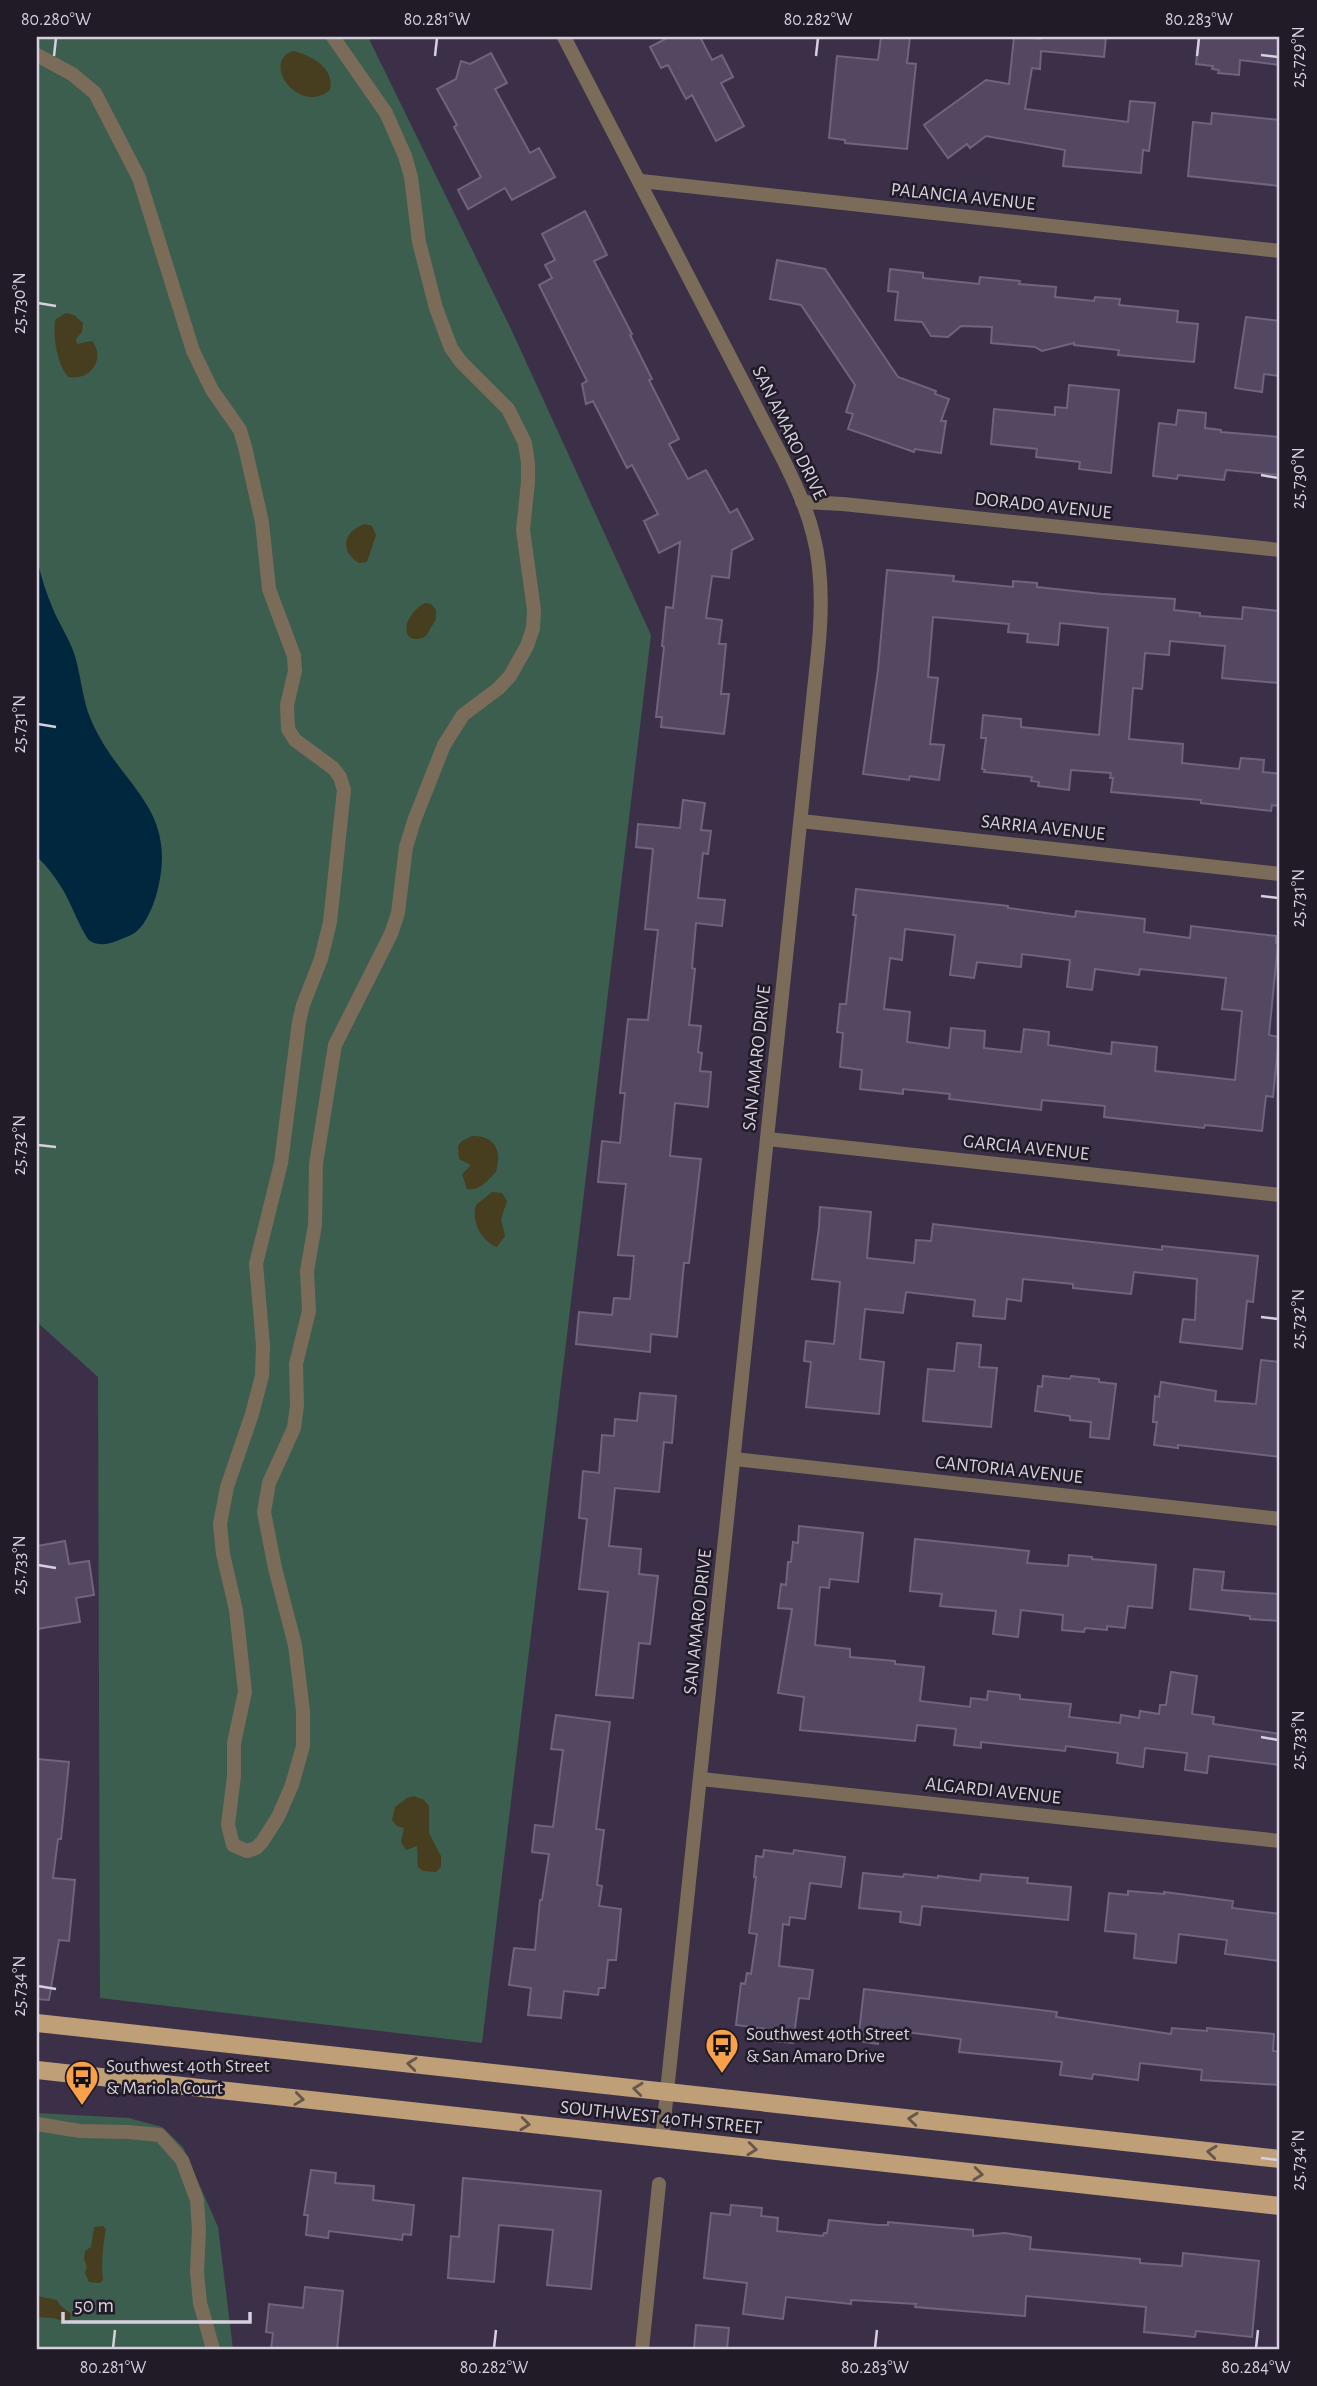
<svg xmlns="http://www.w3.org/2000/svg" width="1317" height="2386" viewBox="0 0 1317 2386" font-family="'Alegreya Sans',sans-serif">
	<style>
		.green { fill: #3c5e4e }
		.sand { fill: #463e1e }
		.water { fill: #00273e }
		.building { fill: #544761; stroke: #70637f; stroke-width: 2; fill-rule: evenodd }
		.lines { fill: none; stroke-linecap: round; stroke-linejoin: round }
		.service { stroke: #7b6c59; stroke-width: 14 }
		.minor { stroke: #7b6c59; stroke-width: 14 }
		.primary { stroke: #be9f78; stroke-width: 18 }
		.oneway { stroke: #67564b }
		.ticks { fill: none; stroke: #d6cfde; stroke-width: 2.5 }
		.labels { text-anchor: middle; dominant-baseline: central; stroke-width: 5; stroke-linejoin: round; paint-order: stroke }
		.street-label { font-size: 19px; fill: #d6cfde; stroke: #201b26 }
		.poi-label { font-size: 19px; fill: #d6cfde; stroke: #201b26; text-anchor: start }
		.neatline { fill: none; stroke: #d6cfde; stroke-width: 2.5 }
		.ticks-label { font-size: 18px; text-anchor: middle; fill: #d6cfde }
	</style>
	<rect width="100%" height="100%" fill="#3c3049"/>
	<g class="green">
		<path d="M37,37H368L511,329L651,635L482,2043L100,1998L98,1377L37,1322Z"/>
		<path d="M37,2113L129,2118L162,2127L183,2147L218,2227L233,2349H37Z"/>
	</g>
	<g class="sand">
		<path d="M293,51C311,55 335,68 330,90C299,116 260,62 293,51Z"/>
		<path d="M66,313L74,315L83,323L82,332L76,339L77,344L92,341C106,358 91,381 69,377C58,369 51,331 56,319Z"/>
		<path d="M365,524L372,526L376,535L367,562L359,563C339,551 343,531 365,524Z"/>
		<path d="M425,603L431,604L436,610V619L426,636C402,649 398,618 425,603Z"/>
		<path d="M472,1136C496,1135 502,1152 496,1172C488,1180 479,1192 467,1189L462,1174L471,1165L459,1159L458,1146L462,1141Z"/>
		<path d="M492,1192L502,1193L507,1201L501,1219L505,1236L497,1247C481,1241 471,1221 476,1205Z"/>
		<path d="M414,1796L424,1800L429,1806V1833L441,1856V1867L436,1872L423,1871L418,1867L417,1846L406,1850L401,1842L404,1828L397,1826L392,1820L395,1807L407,1798Z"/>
		<path d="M103,2226L106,2229C103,2245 101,2263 103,2280L100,2283L89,2282L85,2273L87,2267L84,2259L85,2251L91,2247L94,2227Z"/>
		<path d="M37,2296L57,2300L60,2305L71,2314L70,2320L67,2322L53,2318L37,2317Z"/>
	</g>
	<path class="water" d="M37,559C41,576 46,593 53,609C59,624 69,638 74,653C81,674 82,699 91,720C121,789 181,807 156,896C152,909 144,929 131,935C118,940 104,949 90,941C84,937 69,899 63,890C56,878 47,866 37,857Z"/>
	<g class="building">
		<path d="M669,37H700L712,60L722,55L733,77L721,83L744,126L716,141L692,95L686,99L668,65L661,68L650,47Z"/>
		<path d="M881,37H910L907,63L916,64L907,149L845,143V140L829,138L837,56L878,60Z"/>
		<path d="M1014,37L1040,39V37H1106L1104,57L1041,51L1040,69L1032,68L1025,109L1128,122L1130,101L1155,103L1149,151L1143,150L1141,173L1063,166L1065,150L986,136L970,148L967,144L948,158L924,125L986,80L1009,84Z"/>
		<path d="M1199,37H1280V65L1240,60L1239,75L1218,73L1219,70L1212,69L1213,66L1196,64Z"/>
		<path d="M491,53L507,83L495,89L530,153L539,148L555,177L512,200L505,188L468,209L458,190L481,177L454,127L457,125L437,89L456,79L461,61L470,64Z"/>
		<path d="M1212,113L1280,120V186L1188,176L1193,122L1211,124Z"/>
		<path d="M585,211L607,255L594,261L632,334L630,335L652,379L649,380L679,439L669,444L688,479L706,470L730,513L737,509L753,539L732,550L729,578L712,576L706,618L722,620L719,644H726L721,694H729L724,734L661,727L662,717H656L664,647L662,646L666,607L673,608L680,542L659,553L644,521L658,514L632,465L627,468L593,401L586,404L582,384L587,381L539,285L552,278L545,265L555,260L542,234Z"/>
		<path d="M777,260L825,269L898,377L936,391L935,394L949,399L941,421H946L941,453L915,449L914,452L848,429L853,414L846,412L855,385L801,305L770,299Z"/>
		<path d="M890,269L923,273V278L979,284L980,277L1020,281L1019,284L1056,287L1055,297L1094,301L1095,297L1120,299L1119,305L1178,311L1177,322L1198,324L1194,362L1118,355L1119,350L1074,345V343L1042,351L1035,347L991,343L992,327L961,326L948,337L931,336L922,322L895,320L898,292L888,291Z"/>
		<path d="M1246,317L1280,321V376L1264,374L1262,392L1235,388Z"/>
		<path d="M1069,385L1119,390L1111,473L1079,469L1080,462L1036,457L1037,449L991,444L994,409L1055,415V407L1067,408Z"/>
		<path d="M1178,410L1206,413L1205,428L1221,430V432L1280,437V475L1226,470L1224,480L1178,475L1177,479L1153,476L1159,423L1176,425Z"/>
		<path d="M887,570L954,576L953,581L1013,587V581L1037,583V587L1102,594L1175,599L1174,610L1200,613V616L1242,619L1243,607L1280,611L1279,683L1222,678L1225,646L1170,641L1169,655L1145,653L1142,689L1133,688L1129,739L1183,744L1182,763L1239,769L1241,758L1264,760L1263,772L1280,774V806L1272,805L1271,811L1201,803V800L1111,792L1113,778H1110L1111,773L1071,770L1069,790L1038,786L1039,782L1031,781L1032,777L984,772L985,770L982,769L986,738H981L983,715L1021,719V727L1099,735L1108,628L1060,623L1058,645L1027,642L1028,634L1008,632L1009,624L933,617L928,677L938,678L930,744L944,745L939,780L910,776L909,780L863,774L878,670Z"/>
		<path d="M683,800L705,803L701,830L711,831L708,854L703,853L698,898L725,900L722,926L696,923L692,968L695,969L689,1025L701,1026L698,1052L702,1053L700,1071L711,1072L708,1107L675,1103L670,1156L701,1159L689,1263H684L677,1337L651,1334L650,1352L576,1344L579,1312L612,1315L614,1298L630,1299L634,1256L618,1255L626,1184L598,1182L602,1141L620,1143L625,1093H620L628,1019L648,1020L658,930L645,929L653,849L636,847L638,824L680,828Z"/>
		<path d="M856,889L1008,906V908L1075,917L1076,911L1145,919L1144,932L1190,938L1191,926L1276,936V943H1278L1269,1035L1279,1037L1273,1097L1266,1096L1262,1131L1205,1125L1204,1128L1104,1117L1105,1106L1042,1100L1041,1110L949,1099L950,1094L903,1089V1094L860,1089L862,1070L840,1067L843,1033L837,1032L840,1004H846L856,915H853ZM905,929L955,935L950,975L974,978L977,962L1021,967L1022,954L1070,960L1067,987L1092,990L1095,969L1139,975L1140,969L1226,978L1222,1009L1242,1011L1235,1080L1155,1071L1157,1047L1112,1042L1111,1054L1048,1045L1049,1032L1024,1029L1021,1052L984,1048L985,1031L951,1028L949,1048L907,1042L910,1012L884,1009L890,958L902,960Z"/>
		<path d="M820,1207L871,1212L867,1258L914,1263L916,1240L931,1241L933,1224L1162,1250V1246L1258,1256L1253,1302L1247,1301L1242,1349L1180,1342L1183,1319L1195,1320L1197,1279L1134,1272L1131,1294L1073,1288V1284L1023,1279L1021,1301L1007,1299L1005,1319L973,1316L975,1300L906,1292L903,1313L865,1309L860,1359L884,1362L879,1414L806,1407L811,1362L804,1361L806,1341L834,1344L840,1282L812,1279L819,1227Z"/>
		<path d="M957,1343L981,1345L979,1367L997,1368L991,1427L923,1421L928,1369L954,1371Z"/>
		<path d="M1261,1360L1280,1362V1457L1178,1445V1448L1154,1445L1157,1422H1153L1155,1396L1159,1397L1161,1382L1216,1391L1215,1401L1256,1404Z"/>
		<path d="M1043,1376L1070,1379L1071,1376L1099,1379V1382L1116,1384L1109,1439L1090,1437L1091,1422L1070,1420V1416L1035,1411L1038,1386L1042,1387Z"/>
		<path d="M640,1393L676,1396L672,1443L664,1442L659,1492L615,1488L609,1546L641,1549L639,1574L658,1576L650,1644L639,1643L633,1698L596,1695L608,1592L579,1589L587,1519L579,1518L583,1471L599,1473L602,1435L614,1436L615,1419L637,1421Z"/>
		<path d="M799,1526L863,1533L858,1582L830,1579L829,1588L820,1587L815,1645L850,1649V1657L895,1661V1664L924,1667L920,1701L970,1707L971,1698L987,1700L988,1691L1020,1695V1699L1071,1704L1069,1717L1120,1723L1121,1715L1139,1718L1140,1711L1159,1714L1160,1705H1166L1171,1672L1197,1676L1192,1714L1214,1717L1213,1724L1280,1734V1765L1209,1756L1207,1773L1185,1770L1187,1753L1145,1748L1143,1767L1117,1763L1118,1753L1066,1746L1065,1751L981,1742V1748L954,1745L956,1729L917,1725L915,1741L800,1730L804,1697L778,1693L792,1609L778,1608L781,1584L786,1585L788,1562H791L793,1542L798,1543Z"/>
		<path d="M915,1539L1029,1551L1027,1563L1068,1566L1069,1555L1092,1557V1559L1156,1565L1152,1608L1128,1606L1125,1628L1107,1626V1630L1085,1628L1084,1632L1062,1630L1063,1615L1021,1610L1018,1637L993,1634L996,1611L940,1606L942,1594L910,1591Z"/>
		<path d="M65,1541L69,1564L89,1561L94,1595L76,1598L80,1622L37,1629V1546Z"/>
		<path d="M1194,1569L1224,1572L1222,1590L1280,1594V1621L1250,1619V1616L1190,1609Z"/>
		<path d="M556,1715L610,1722L596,1829L604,1830L597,1885L602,1886L599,1906L621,1909L616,1960H608L605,1988H599L598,1995L564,1991L561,2018L528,2015L531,1988L509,1985L514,1948L535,1950L540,1900H542L549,1854L532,1852L535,1825L553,1827L563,1750L551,1749Z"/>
		<path d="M37,1759L69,1762L61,1839H58L53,1878L75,1880L69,1941L59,1940L49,2000L37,1999Z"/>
		<path d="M764,1850L793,1854L794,1850L845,1857L841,1887L810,1883L805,1919L790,1917L789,1925L783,1924L779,1966L813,1970L809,1999L799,1998L793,2043L764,2040L766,2029L736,2025L741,1983L745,1984L747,1973L751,1974L757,1934L749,1933L756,1877H754L756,1856L763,1857Z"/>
		<path d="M863,1873L903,1877L904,1874L938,1878V1876L980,1881L981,1874L1028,1878L1027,1883L1071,1887L1068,1920L922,1906L920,1925L900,1922L901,1912L859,1908Z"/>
		<path d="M1128,1891L1164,1894V1892L1233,1901L1232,1908L1280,1914V1961L1225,1954L1227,1940L1179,1934L1176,1963L1134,1958L1136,1934L1105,1931L1109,1893L1128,1895Z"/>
		<path d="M864,1989L1057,2012L1056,2017L1171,2034L1172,2028L1207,2031V2028L1274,2034L1273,2051L1280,2052V2085L1201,2080L1202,2070L1140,2063L1138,2080L1093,2074L1092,2079L1060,2075L1062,2062L959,2052L961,2039L890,2030L889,2040L878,2038V2044L858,2041Z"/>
		<path d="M311,2170L336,2173L335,2183L374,2186L373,2200L414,2205L411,2235L403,2234L402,2240L329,2231L328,2238L306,2235L308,2215H304Z"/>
		<path d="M463,2178L601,2191L591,2289L547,2285L553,2230L499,2225L494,2282L448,2278L451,2236L459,2237Z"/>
		<path d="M731,2205L762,2208L761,2216L778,2218L777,2231L823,2236L824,2233H827L829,2220L878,2225H888V2222L973,2230V2236L1005,2233L1031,2237L1030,2249L1140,2259V2263L1182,2266L1183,2253L1259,2261L1252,2337L1196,2331L1195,2337L1144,2332L1146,2307L1026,2296L1025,2316L915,2307L916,2304L851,2300V2304L786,2297L783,2319L743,2314L747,2283L704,2278L711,2213L730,2215Z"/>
		<path d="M305,2287L343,2291L337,2349H271L273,2333L266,2332L269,2304L303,2308Z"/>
		<path d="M696,2325L729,2328L727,2349H694Z"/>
	</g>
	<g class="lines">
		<g class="service">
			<path d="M37,55L72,74L95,93L139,178L193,351L212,390L240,430L245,447L262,522L269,589L294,656L295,671L287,705L288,729L295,740L333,768L340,777L344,790L330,922L321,959L303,1005L299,1022L281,1163L256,1264L263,1345L262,1376L252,1414L227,1487L220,1524L223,1554L236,1610L245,1692L234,1743V1776L228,1825L233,1845L247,1851L256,1848L262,1842L278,1817L292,1785L303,1746V1711L295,1645L275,1568L264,1512L269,1483L294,1428L297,1405L296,1364L309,1311L307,1271L315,1225L316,1164L335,1045L391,934L398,913L406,847L414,821L444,745L463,715L499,688L510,676L527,646L533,628L534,610L523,530L528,482V463L525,443L508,409L461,362L451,348L436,308L419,242L411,177L405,156L386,113L333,37"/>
			<path d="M37,2124L80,2131L128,2132L160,2135L182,2160L197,2200L199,2230L197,2272L200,2303L213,2349"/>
		</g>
		<g class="minor">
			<path d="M564,37L785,463C796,486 807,509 813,534C823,571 822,613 818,652L662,2139"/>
			<path d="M641,181L1280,251"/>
			<path d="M802,502L843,504L1280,550"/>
			<path d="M801,821L1280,874"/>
			<path d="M768,1139L1280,1195"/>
			<path d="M734,1459L1280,1519"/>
			<path d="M701,1779L1280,1841"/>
			<path d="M642,2349L659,2184"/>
		</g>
		<g class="primary">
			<path d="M37,2023L1280,2159"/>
			<path d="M37,2070L1280,2206"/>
		</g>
	</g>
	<defs><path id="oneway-chevron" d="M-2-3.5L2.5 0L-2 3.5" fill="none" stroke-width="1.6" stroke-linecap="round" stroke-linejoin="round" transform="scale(1.75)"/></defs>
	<g class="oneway">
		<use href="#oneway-chevron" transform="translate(412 2064) rotate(-174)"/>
		<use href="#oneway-chevron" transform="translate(638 2089) rotate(-174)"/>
		<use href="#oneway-chevron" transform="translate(299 2099) rotate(7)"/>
		<use href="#oneway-chevron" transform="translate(913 2119) rotate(-174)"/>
		<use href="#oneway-chevron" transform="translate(525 2124) rotate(6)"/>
		<use href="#oneway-chevron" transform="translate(752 2149) rotate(6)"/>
		<use href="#oneway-chevron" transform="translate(1212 2152) rotate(-174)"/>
		<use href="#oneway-chevron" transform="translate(978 2174) rotate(6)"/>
	</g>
	<path class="ticks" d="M1261,55L1278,57M54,56L56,38M435,56L437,38M816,56L818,38M1197,56L1199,38M38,303L56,306M1261,475L1278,478M38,724L56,727M1261,896L1278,898M38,1145L56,1147M1261,1317L1278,1319M38,1565L56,1568M1261,1737L1278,1740M38,1986L56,1989M1261,2158L1278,2160M113,2348L115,2330M494,2348L496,2330M875,2348L877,2330M1256,2348L1258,2330"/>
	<defs>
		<symbol id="bus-pin" viewBox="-11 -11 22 30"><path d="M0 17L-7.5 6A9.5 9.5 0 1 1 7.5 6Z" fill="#f8a14a" stroke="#201b26"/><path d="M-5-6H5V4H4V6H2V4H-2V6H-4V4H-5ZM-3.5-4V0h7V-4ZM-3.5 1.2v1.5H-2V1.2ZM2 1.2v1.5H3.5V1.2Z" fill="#111"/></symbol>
	</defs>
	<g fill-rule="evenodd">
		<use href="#bus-pin" x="703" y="2026" width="38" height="52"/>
		<use href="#bus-pin" x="63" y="2058" width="38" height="52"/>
	</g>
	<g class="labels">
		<g class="street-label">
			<text transform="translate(963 197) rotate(6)">PALANCIA AVENUE</text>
			<text transform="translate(789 433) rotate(64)">SAN AMARO DRIVE</text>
			<text transform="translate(1043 506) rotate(6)">DORADO AVENUE</text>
			<text transform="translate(1043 828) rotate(6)">SARRIA AVENUE</text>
			<text transform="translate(757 1058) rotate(-84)">SAN AMARO DRIVE</text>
			<text transform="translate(1026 1148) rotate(6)">GARCIA AVENUE</text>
			<text transform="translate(1009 1470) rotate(6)">CANTORIA AVENUE</text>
			<text transform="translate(698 1622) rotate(-84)">SAN AMARO DRIVE</text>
			<text transform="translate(993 1791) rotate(6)">ALGARDI AVENUE</text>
			<text transform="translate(661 2118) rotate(6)">SOUTHWEST 40TH STREET</text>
		</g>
		<g class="poi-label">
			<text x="746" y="2034">Southwest 40th Street<tspan x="746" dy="22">&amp; San Amaro Drive</tspan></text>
			<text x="106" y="2066">Southwest 40th Street<tspan x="106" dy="22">&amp; Mariola Court</tspan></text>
		</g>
	</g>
	<rect width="1317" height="2386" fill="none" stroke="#201b26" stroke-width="77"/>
	<path d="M63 2312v10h187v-10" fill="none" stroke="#d6cfde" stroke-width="3.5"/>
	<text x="74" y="2312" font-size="21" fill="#d6cfde" stroke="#201b26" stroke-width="5" paint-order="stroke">50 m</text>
	<rect x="38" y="38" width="1240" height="2310" class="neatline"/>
	<g class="ticks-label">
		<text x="56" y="25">80.280°W</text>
		<text x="437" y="25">80.281°W</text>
		<text x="818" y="25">80.282°W</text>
		<text x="1199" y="25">80.283°W</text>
		<text transform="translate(1298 57) rotate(-90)" y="6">25.729°N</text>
		<text transform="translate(19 303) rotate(-90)" y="6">25.730°N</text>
		<text transform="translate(1298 478) rotate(-90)" y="6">25.730°N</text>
		<text transform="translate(19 724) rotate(-90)" y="6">25.731°N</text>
		<text transform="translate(1298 898) rotate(-90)" y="6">25.731°N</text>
		<text transform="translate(19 1145) rotate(-90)" y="6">25.732°N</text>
		<text transform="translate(1298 1319) rotate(-90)" y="6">25.732°N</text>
		<text transform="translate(19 1565) rotate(-90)" y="6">25.733°N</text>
		<text transform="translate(1298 1740) rotate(-90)" y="6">25.733°N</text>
		<text transform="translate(19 1986) rotate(-90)" y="6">25.734°N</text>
		<text transform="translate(1298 2160) rotate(-90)" y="6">25.734°N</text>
		<text x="113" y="2373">80.281°W</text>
		<text x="494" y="2373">80.282°W</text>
		<text x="875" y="2373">80.283°W</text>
		<text x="1256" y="2373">80.284°W</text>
	</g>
</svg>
